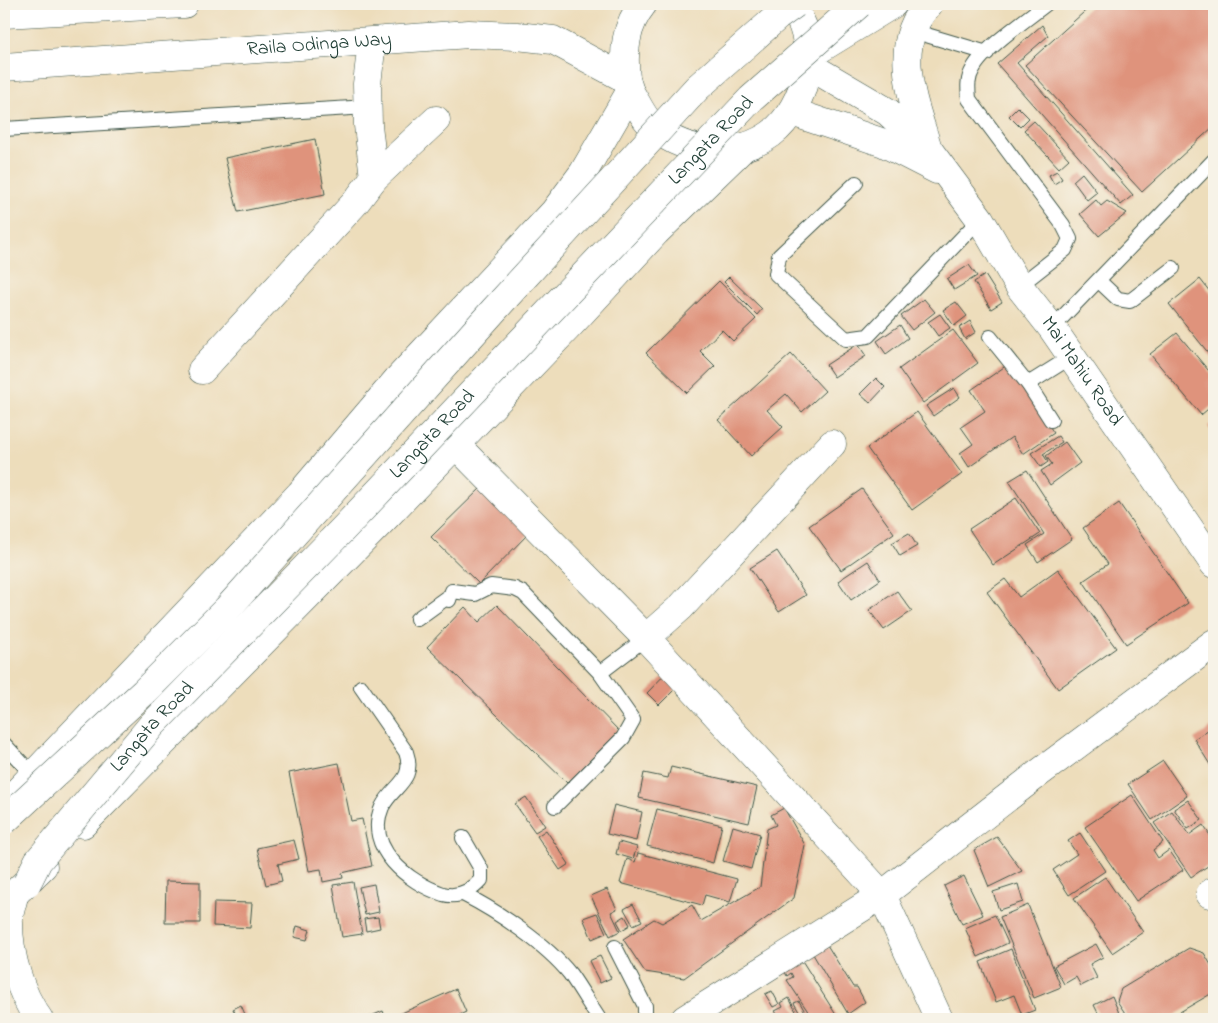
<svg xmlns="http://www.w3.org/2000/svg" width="1218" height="1023" viewBox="0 0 1218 1023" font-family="'Indie Flower',sans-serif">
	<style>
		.building { fill: #df937c }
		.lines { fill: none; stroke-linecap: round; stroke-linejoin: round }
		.lane-casing { stroke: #3e5548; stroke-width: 16 }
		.street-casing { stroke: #3e5548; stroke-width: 29 }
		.secondary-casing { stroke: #3e5548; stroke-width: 29 }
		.primary-casing { stroke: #3e5548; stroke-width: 29 }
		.lane { stroke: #fff; stroke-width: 14 }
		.street { stroke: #fff; stroke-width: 28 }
		.secondary { stroke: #fff; stroke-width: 28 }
		.primary { stroke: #fff; stroke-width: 28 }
		.secondary-bridge-casing { stroke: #3e5548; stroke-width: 29; stroke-linecap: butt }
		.secondary-bridge { stroke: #fff; stroke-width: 28 }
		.labels { text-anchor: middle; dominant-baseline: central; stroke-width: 5; stroke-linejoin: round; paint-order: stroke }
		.street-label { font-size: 20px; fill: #1f3d34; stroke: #f7f3e8 }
	</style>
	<rect width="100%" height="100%" fill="#f7f3e8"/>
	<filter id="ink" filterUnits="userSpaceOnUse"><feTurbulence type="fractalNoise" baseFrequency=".02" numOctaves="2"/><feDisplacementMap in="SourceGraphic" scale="10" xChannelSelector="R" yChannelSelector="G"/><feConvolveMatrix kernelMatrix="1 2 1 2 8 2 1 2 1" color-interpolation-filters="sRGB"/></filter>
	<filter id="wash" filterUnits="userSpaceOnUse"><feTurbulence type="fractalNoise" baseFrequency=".0096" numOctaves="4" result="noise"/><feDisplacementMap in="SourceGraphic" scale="20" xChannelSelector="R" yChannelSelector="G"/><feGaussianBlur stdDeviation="1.12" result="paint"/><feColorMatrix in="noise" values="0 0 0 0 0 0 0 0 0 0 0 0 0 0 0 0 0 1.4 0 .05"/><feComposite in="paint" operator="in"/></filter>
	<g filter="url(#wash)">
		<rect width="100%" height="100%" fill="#edddbb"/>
		<g id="blocks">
			<g class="building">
				<path d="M1093,4H1214V126L1142,192L1025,65Z"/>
				<path d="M1042,25L1048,36L1017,63L1133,195L1121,205L997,64Z"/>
				<path d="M1018,107L1029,118L1020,127L1009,116Z"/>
				<path d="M1034,121L1069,159L1059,168L1024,130Z"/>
				<path d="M315,139L325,194L238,212L225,158Z"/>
				<path d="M1057,171L1062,179L1054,184L1049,175Z"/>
				<path d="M1082,173L1097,192L1087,200L1073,181Z"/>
				<path d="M1096,200L1101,206L1107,201L1127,213L1099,236L1080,214Z"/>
				<path d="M969,265L977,276L954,290L947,279Z"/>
				<path d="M985,275L1002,302L991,309L974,282Z"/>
				<path d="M729,277L762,309L757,315L724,282Z"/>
				<path d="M1200,279L1214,297V360L1169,304Z"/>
				<path d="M719,281L756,319L733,341L722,330L700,351L715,366L687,393L646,353Z"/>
				<path d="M924,299L935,312L912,330L901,316Z"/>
				<path d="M956,302L967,316L954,326L943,310Z"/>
				<path d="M940,314L950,328L938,336L928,322Z"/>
				<path d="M970,321L976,332L965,339L959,328Z"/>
				<path d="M900,325L908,338L886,354L877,341Z"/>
				<path d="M953,330L978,363L923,403L899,369Z"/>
				<path d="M1177,333L1214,377V404L1201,415L1150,354Z"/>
				<path d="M858,344L866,356L834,377L826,365Z"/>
				<path d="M791,354L825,391L802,412L786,394L767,410L783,427L751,456L718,420Z"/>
				<path d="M1007,365L1054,433L1023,454L1012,437L969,467L960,453L973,444L961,427L985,411L971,390Z"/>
				<path d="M876,378L885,387L870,403L860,394Z"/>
				<path d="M954,388L960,397L933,416L926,406Z"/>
				<path d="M917,412L962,474L912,510L867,448Z"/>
				<path d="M1214,423V448L1210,441L1214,435L1208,426Z"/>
				<path d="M1058,436L1062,442L1043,454L1048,462L1041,467L1031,453Z"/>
				<path d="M1065,442L1080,463L1050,485L1041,471L1052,464L1046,456Z"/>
				<path d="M1027,470L1072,539L1038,562L1027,545L1044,534L1009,481Z"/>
				<path d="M485,484L532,530L479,584L431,537Z"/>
				<path d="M862,489L894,533L841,570L809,526Z"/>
				<path d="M1016,498L1040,534L993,565L969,529Z"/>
				<path d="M1119,503L1188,603L1126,644L1083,581L1108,564L1083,528Z"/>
				<path d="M909,533L917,546L900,556L892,543Z"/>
				<path d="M777,551L806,595L779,612L750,568Z"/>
				<path d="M868,561L880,580L851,600L838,581Z"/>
				<path d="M1058,569L1116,648L1058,689L987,592L1005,579L1019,597Z"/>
				<path d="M897,591L912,611L884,630L869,610Z"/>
				<path d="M497,605L619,731L567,783L427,647L465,607L479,622Z"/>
				<path d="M669,670L682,682L659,705L647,693Z"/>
				<path d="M1214,726V771L1194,739Z"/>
				<path d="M1163,761L1187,796L1152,820L1128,784Z"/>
				<path d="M339,763L351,821L362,819L372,866L342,873L343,878L323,882L321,869L309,871L289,773Z"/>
				<path d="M671,767L757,787L749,823L639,798L644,773L668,778Z"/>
				<path d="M1132,795L1163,842L1153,850L1158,858L1169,850L1183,870L1136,901L1085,827Z"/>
				<path d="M526,797L545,826L535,832L515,804Z"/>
				<path d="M1188,800L1202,820L1188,829L1174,809Z"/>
				<path d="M614,805L642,812L636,841L607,834Z"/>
				<path d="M784,808L805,845L794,898L684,978L645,972L623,939L654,919L662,923L692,905L701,921L760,887L767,829L776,825L771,815Z"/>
				<path d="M657,809L722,825L713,863L647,846Z"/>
				<path d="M1172,811L1189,835L1203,825L1214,841V862L1191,877L1154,823Z"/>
				<path d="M733,826L760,834L751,869L723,861Z"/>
				<path d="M546,830L569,864L560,870L537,836Z"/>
				<path d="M1080,833L1105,871L1069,895L1053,870L1077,854L1068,841Z"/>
				<path d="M997,837L1022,871L989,887L974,850Z"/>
				<path d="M294,840L299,859L278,864L282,881L266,885L257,848Z"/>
				<path d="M619,842L637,847L633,859L616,854Z"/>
				<path d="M638,853L737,879L730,902L705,895L702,905L620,883L627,859L635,862Z"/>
				<path d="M964,876L983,915L962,924L944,886Z"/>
				<path d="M1105,877L1143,932L1112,953L1074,898Z"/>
				<path d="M166,881L200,882V923H165Z"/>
				<path d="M353,882L362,934L342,937L333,885Z"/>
				<path d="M374,884L379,912L365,915L359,887Z"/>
				<path d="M1018,884L1023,902L999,910L993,892Z"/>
				<path d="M607,889L617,909L611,912L620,931L610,936L591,896Z"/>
				<path d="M214,902L252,903L250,928L213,926Z"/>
				<path d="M633,904L642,921L633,925L624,909Z"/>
				<path d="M1028,905L1061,987L1034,998L1000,917Z"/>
				<path d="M597,913L606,933L592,939L583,918Z"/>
				<path d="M995,915L1008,943L978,957L965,928Z"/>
				<path d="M625,916L630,925L622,930L617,921Z"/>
				<path d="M378,917L380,928L366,931L364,919Z"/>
				<path d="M297,926L310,930L307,940L294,937Z"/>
				<path d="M824,940L853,987H857L865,1002L848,1014L810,949Z"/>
				<path d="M1096,944L1103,957L1090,964L1097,978L1081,986L1076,977L1064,984L1054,966Z"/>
				<path d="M1189,948L1204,953L1214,970V992L1168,1019H1129L1117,1001L1121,989Z"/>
				<path d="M1011,949L1035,1010L1022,1015L1014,995L996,1002L980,962Z"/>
				<path d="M600,956L611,978L600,983L589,961Z"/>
				<path d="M801,959L838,1018L836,1019H813L787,980L793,977L791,973L787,976L784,970Z"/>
				<path d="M456,989L466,1012L451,1019H388Z"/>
				<path d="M772,991L779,1004L773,1007L765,994Z"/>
				<path d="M1112,996L1119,1013L1101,1019L1094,1005Z"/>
				<path d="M789,998L800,1019H780L775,1011L783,1007L781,1003Z"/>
				<path d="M799,1001L808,1017L803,1019L794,1003Z"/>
				<path d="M241,1005L247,1019H238L233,1009Z"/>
				<path d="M383,1011L386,1019H370L369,1017Z"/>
			</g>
		</g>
	</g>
	<g filter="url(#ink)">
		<use href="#blocks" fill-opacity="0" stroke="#3e5548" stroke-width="1"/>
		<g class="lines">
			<defs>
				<g id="lane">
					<path d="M913,31L987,53"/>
					<path d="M4,129L368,107"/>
					<path d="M856,183L779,256L776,274L846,339L868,336L980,219"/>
					<path d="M1099,281L1118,299L1130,301L1173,268"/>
					<path d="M1019,286L1065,250L1070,239L1063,225L969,99C968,88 967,79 973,69C983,49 1027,19 1046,4"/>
					<path d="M1052,328L1214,160"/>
					<path d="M990,337L1028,384L1051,420"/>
					<path d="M1028,384L1071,357"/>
					<path d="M417,619L446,598L449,600L452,591L475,594L491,586L515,589L523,593L600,673"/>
					<path d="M361,687L406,752C416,781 393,785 382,807C364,848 409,883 443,894C458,898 471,891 481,880V869L463,838"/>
					<path d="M4,744L32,774"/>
					<path d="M555,806L623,738L633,720L600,673L646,638"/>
					<path d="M463,894C497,911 546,944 570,974C580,988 589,1004 599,1019"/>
					<path d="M615,947L645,1006V1019"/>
				</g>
				<g id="street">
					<path id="s1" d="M808,65L888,112L928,149L980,219L1019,286L1052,328L1214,564"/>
					<path d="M792,112L884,143L937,170"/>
					<path d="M374,178L436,120"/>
					<path d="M202,370L355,203L374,178L368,125L367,84L372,42"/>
					<path d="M832,444L681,607L646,638L882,895L939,1019"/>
					<path d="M456,445L646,638"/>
					<path d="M1210,894L1214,891"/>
					<path d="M14,896C12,905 8,915 9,923C9,955 20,994 39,1019"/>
					<path d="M685,1019L882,895L1039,773L1214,643"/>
				</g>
				<g id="secondary">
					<path d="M4,14L184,4"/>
					<path d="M818,50L893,4"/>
					<path id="s2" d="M4,67L469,34L517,36L553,40L626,79L630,92L583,173L554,212L397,380L300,494L4,806"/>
					<path d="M928,149C914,102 889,45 929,4"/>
					<path d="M83,824L383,520L571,324L656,232L744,147"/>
					<path d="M4,904L43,866"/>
				</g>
				<g id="primary">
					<path d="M626,79C623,52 625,26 643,4"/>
					<path d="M630,92C636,101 641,113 648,121C679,154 734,160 771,134C807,107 823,39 789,4"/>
				</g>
			</defs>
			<use href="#lane" class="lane-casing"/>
			<use href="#street" class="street-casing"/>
			<use href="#secondary" class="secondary-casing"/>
			<use href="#primary" class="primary-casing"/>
			<use href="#lane" class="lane"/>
			<use href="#street" class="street"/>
			<use href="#secondary" class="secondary"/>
			<use href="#primary" class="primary"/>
			<defs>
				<g id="secondary-bridge">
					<path d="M4,821L144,692L227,609L494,310L697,88L777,17L795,4"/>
					<path id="s3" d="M27,883L38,861L152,725L343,529L751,99L859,4"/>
				</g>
			</defs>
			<use href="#secondary-bridge" class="secondary-bridge-casing"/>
			<use href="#secondary-bridge" class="secondary-bridge"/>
		</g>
	</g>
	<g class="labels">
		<g class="street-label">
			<text stroke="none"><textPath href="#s2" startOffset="316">Raila Odinga Way</textPath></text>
			<text stroke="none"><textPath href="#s3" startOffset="1011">Langata Road</textPath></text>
			<text stroke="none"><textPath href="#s1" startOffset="418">Mai Mahiu Road</textPath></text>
			<text stroke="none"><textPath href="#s3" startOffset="606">Langata Road</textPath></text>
			<text stroke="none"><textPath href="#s3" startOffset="201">Langata Road</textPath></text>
		</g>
	</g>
	<rect width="1218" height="1023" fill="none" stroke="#f7f3e8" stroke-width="20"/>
</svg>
